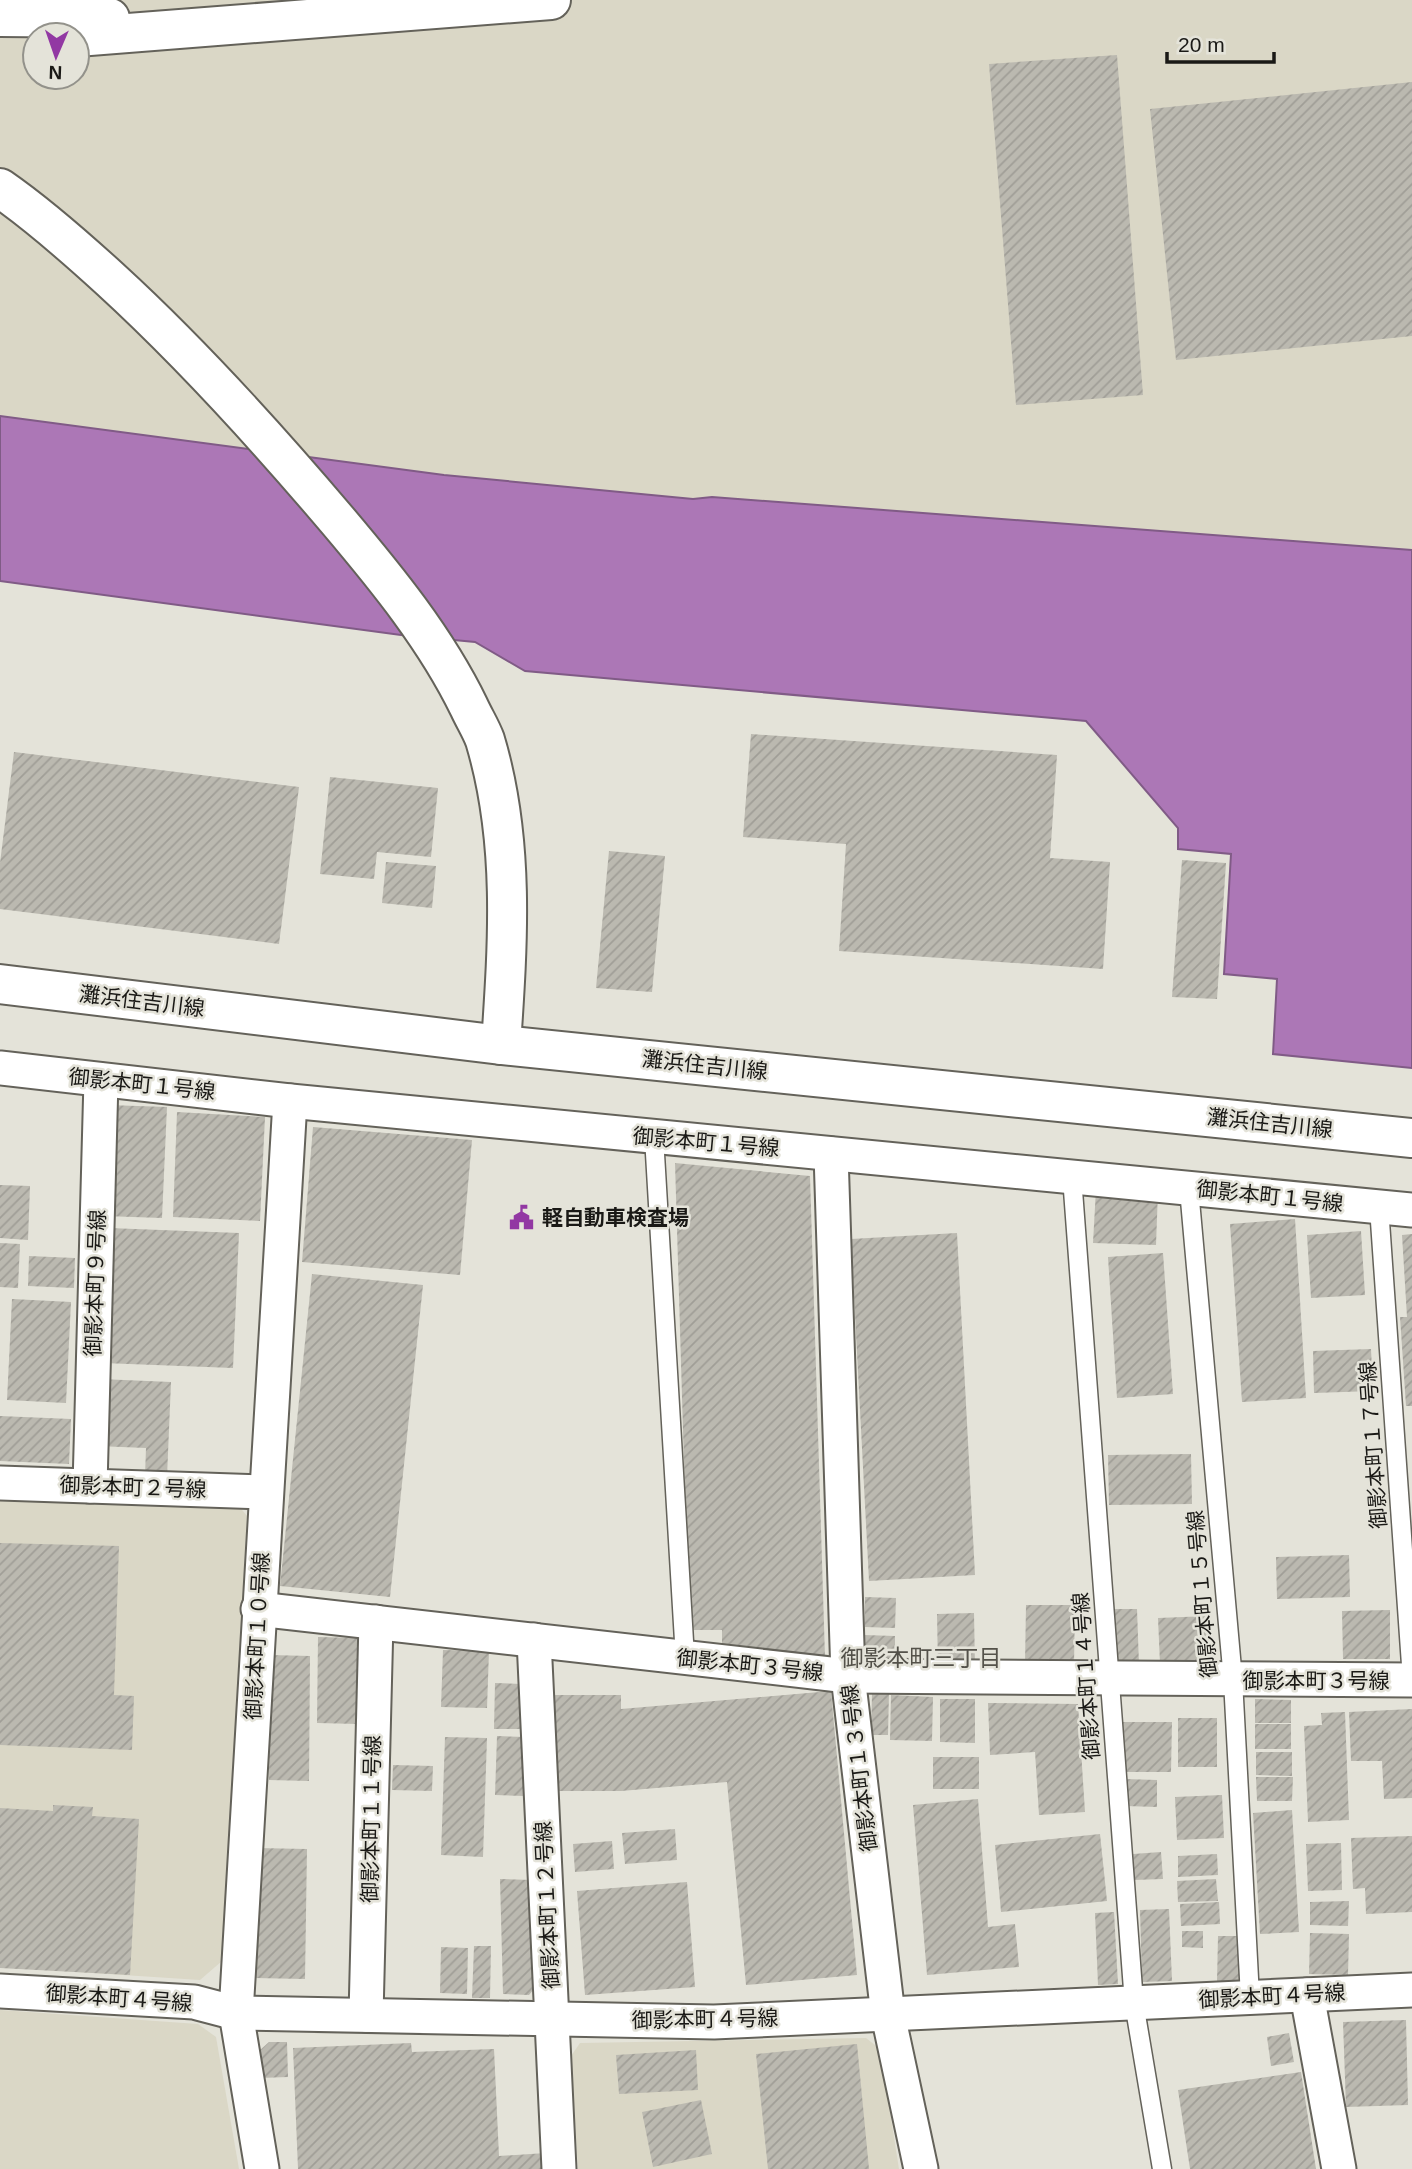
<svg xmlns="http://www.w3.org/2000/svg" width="1412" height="2169" viewBox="0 0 1412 2169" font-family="Helvetica,'Noto Sans JP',sans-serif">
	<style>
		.built { fill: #dad7c6; fill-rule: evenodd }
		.water { fill: #ac77b6; stroke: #805b86; stroke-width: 2 }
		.building { fill: url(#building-hatch) }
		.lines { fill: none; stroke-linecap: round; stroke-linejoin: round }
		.lane-casing { stroke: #64625a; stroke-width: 21 }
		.street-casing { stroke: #64625a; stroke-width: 37 }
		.secondary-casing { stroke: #64625a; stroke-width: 42 }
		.lane { stroke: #fff; stroke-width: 18 }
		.street { stroke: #fff; stroke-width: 33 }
		.secondary { stroke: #fff; stroke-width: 38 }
		.labels { text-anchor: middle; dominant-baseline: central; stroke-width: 5; stroke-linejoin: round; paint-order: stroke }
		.street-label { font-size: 21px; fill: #1a1916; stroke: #e4e3d9 }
		.poi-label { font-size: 21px; font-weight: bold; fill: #1a1916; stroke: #e4e3d9; text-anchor: start }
		.neighbourhood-label { font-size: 23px; fill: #54524a; stroke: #e4e3d9 }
	</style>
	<defs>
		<pattern id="building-hatch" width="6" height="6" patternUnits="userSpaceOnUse" patternTransform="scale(1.75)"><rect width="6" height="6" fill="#bbb9b0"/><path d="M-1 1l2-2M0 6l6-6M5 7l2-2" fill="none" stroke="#a09e97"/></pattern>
	</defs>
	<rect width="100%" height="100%" fill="#e4e3d9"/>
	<g class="built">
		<path d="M0,0H1412V550L712,497L693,499L444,475L0,416ZM35,35H77V77H35Z"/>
		<path d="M0,1496L238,1505L247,1516L222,1961L200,1980L0,1967Z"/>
		<path d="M0,2010L198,2024L216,2037L239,2169H0Z"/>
		<path d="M866,2038L880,2049L899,2169H578L571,2056L580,2043Z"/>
	</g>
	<path class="water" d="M0,416L444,475L693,499L712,497L1412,550V1068L1273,1054L1277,979L1224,974L1231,854L1178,849V828L1086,721L525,671L475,642L401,635L0,581Z"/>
	<g class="building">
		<path d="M1117,55L1143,395L1016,405L989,64Z"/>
		<path d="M1412,82V336L1176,360L1150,109Z"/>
		<path d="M751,734L1057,755L1050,858L1110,862L1103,969L839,951L846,844L743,837Z"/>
		<path d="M14,752L299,787L279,944L0,909V863Z"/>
		<path d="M330,777L438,788L431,857L377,852L374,879L320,874Z"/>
		<path d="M609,851L665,856L652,992L596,988Z"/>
		<path d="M1182,860L1226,863L1217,999L1172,997Z"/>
		<path d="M386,862L436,866L432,908L382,903Z"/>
		<path d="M108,1105L167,1107L162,1218L104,1216Z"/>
		<path d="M177,1112L265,1117L260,1221L173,1217Z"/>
		<path d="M313,1127L472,1140L460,1275L302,1262Z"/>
		<path d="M675,1163L810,1176L825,1657L722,1650V1630H689Z"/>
		<path d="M0,1185L30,1186L28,1240L0,1238Z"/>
		<path d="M1096,1189L1158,1191L1156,1245L1093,1243Z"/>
		<path d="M1295,1219L1306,1398L1242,1402L1230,1224Z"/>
		<path d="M109,1228L239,1233L233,1368L103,1363Z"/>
		<path d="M1361,1231L1365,1295L1311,1298L1307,1235Z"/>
		<path d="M957,1233L975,1575L869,1581L851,1239Z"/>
		<path d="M1412,1234V1406H1406L1400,1317H1407L1402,1235Z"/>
		<path d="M0,1243L20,1244L18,1288L0,1287Z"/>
		<path d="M1163,1253L1173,1394L1117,1398L1108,1257Z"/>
		<path d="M29,1256L75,1258L74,1288L28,1286Z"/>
		<path d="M312,1274L423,1285L390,1597L280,1586Z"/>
		<path d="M12,1299L71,1302L66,1403L7,1400Z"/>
		<path d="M1371,1349L1373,1391L1314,1393L1313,1351Z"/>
		<path d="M100,1379L171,1382L167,1477L145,1476L146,1448L97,1446Z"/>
		<path d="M0,1416L71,1419L69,1464L0,1461Z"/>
		<path d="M1191,1454L1192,1504L1109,1505L1108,1455Z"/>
		<path d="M0,1543L119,1546L114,1695L134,1696L132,1750L0,1745Z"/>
		<path d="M1349,1555L1350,1597L1277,1599L1276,1557Z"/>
		<path d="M865,1597L896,1598L895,1628L865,1627Z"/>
		<path d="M1026,1605H1075L1074,1665L1025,1664Z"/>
		<path d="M1112,1609H1137L1139,1665L1113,1666Z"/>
		<path d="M1390,1610V1659H1343L1342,1611Z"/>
		<path d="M974,1613L975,1667L938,1668L937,1614Z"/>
		<path d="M1209,1616L1210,1662L1160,1664L1158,1618Z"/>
		<path d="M864,1635L895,1636V1666L863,1665Z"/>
		<path d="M318,1637L359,1638L358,1724L317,1723Z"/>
		<path d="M443,1650L489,1651L487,1708L441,1707Z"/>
		<path d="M270,1655L310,1656L309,1781L269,1780Z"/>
		<path d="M495,1683L522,1684L521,1729H494Z"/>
		<path d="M831,1691L857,1975L746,1985L727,1782L621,1791H553V1695H621V1709Z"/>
		<path d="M872,1693H889L888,1735H871Z"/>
		<path d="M891,1695L933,1697L932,1741L890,1740Z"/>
		<path d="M940,1699H975V1743L940,1742Z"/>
		<path d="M1255,1699L1291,1700V1723H1255Z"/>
		<path d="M988,1703L1078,1704L1085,1812L1039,1815L1035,1752L990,1755Z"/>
		<path d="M1412,1709V1798L1384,1799L1382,1761H1351L1349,1712Z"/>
		<path d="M1345,1712L1349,1820L1308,1822L1304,1726L1322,1725L1321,1713Z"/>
		<rect x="1178" y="1718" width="39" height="49"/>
		<path d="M1121,1722H1172L1171,1772H1121Z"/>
		<rect x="1255" y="1724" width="36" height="25"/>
		<path d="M497,1736L526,1737L524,1796L495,1795Z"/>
		<path d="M445,1737L487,1738L483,1857L441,1855Z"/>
		<path d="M1256,1752H1292V1776L1256,1775Z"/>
		<rect x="933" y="1757" width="46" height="32"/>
		<path d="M393,1765L433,1766L432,1791L392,1790Z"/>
		<path d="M1256,1777H1293L1292,1801H1257Z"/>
		<path d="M1125,1779L1157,1780V1807L1125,1806Z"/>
		<path d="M1222,1795L1224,1838L1177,1840L1175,1797Z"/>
		<path d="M978,1799L988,1927L1015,1924L1019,1967L927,1975L913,1805Z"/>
		<path d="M53,1805L93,1807L92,1816L139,1819L130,1975L0,1968V1808L53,1811Z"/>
		<path d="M1292,1810L1299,1932L1260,1934L1253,1813Z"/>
		<path d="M675,1829L677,1860L625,1864L622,1833Z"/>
		<path d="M1100,1834L1107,1901L1001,1912L995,1845Z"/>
		<path d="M1412,1836V1912L1366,1914L1365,1888L1353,1889L1351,1838Z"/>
		<path d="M612,1841L614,1869L575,1872L573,1844Z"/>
		<path d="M1341,1843L1342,1890L1308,1891L1306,1844Z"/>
		<path d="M256,1848L307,1849L305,1979L254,1978Z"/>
		<path d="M1161,1852L1163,1879L1134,1880L1133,1854Z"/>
		<path d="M1217,1854L1218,1875L1178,1877V1856Z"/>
		<path d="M500,1879L532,1880L540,1982L529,1995L503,1994Z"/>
		<path d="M1216,1879L1218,1901L1178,1902L1177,1881Z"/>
		<path d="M687,1882L695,1987L585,1995L577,1891Z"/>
		<path d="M1349,1901L1348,1926L1310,1925V1902Z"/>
		<path d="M1219,1902L1220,1924L1181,1926L1180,1904Z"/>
		<path d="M1169,1909L1172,1981L1142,1982L1140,1910Z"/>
		<path d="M1114,1912L1118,1984L1098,1985L1095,1913Z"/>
		<path d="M1182,1931H1203V1948L1182,1947Z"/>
		<path d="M1310,1933L1349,1934L1348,1975L1309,1974Z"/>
		<path d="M1218,1936H1243L1242,1983L1217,1982Z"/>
		<path d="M474,1946H491L490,1998H472Z"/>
		<path d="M441,1947L468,1948L467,1994L440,1993Z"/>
		<path d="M1406,2020L1408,2105L1346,2107L1343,2022Z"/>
		<path d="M1289,2033L1294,2062L1271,2066L1267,2037Z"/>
		<path d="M269,2042H287L288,2077L260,2078L259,2051Z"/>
		<path d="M411,2043L412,2052L494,2049L499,2156L546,2153V2169H298L293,2048Z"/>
		<path d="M857,2044L869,2169H768L756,2054Z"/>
		<path d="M696,2050L698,2090L619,2094L616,2055Z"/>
		<path d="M1301,2072L1316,2169H1190L1178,2090Z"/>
		<path d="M701,2100L712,2154L653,2167L642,2112Z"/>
	</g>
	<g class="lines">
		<defs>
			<g id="lane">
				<path d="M654,1137L685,1658"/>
				<path d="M1072,1177L1134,2003L1162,2169"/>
				<path d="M1189,1189L1233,1680L1250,1997"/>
				<path d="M1379,1207L1412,1679"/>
			</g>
			<g id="street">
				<path d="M0,1068L290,1101L1412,1210"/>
				<path d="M831,1154L848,1676L888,2015L921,2169"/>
				<path d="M0,1483L265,1492"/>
				<path d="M90,1486L101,1080"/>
				<path d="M258,1609L848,1676L1412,1680"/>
				<path d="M534,1640L559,2169"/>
				<path d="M0,1991L194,2002L236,2013L714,2022L1412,1990"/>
				<path d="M1307,1995L1339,2169"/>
				<path d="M366,2015L376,1622"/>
				<path d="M262,2169L236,2013L290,1101"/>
			</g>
			<g id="secondary">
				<path d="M0,17L110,18"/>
				<path d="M77,37L551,0"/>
				<path d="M0,188C39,215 75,247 110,279C192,354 266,436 338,521C387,579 436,639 469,707C474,718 481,729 485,740C515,840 508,942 501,1045"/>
				<path d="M0,984L501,1045L1412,1138"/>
			</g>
		</defs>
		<use href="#lane" class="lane-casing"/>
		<use href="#street" class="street-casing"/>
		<use href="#secondary" class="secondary-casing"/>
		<use href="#lane" class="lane"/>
		<use href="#street" class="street"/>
		<use href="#secondary" class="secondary"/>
	</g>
	<defs>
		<symbol id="civic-bare" viewBox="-9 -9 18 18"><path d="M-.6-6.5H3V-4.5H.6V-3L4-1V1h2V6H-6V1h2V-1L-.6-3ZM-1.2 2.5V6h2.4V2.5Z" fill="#9238a3" stroke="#e4e3d9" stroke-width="2.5" paint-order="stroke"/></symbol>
	</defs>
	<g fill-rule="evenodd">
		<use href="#civic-bare" x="504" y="1200" width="35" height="35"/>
	</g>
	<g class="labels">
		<g class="street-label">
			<text transform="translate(142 1001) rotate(7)">灘浜住吉川線</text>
			<text transform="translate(705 1065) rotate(6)">灘浜住吉川線</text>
			<text transform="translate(142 1084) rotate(6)">御影本町１号線</text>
			<text transform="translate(1270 1123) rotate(6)">灘浜住吉川線</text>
			<text transform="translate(706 1142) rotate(5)">御影本町１号線</text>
			<text transform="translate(1270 1196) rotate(6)">御影本町１号線</text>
			<text transform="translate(95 1283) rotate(-88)">御影本町９号線</text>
			<text transform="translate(1373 1445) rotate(-94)">御影本町１７号線</text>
			<text transform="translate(133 1487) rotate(2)">御影本町２号線</text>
			<text transform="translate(1202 1594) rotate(-95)">御影本町１５号線</text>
			<text transform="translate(257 1636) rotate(-87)">御影本町１０号線</text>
			<text transform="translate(750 1665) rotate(6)">御影本町３号線</text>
			<text transform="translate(1086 1676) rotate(-94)">御影本町１４号線</text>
			<text x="1316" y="1680">御影本町３号線</text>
			<text transform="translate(859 1768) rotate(-97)">御影本町１３号線</text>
			<text transform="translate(371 1819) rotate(-89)">御影本町１１号線</text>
			<text transform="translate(547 1905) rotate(-93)">御影本町１２号線</text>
			<text transform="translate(1272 1996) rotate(-3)">御影本町４号線</text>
			<text transform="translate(119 1998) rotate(4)">御影本町４号線</text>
			<text transform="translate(705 2019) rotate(-1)">御影本町４号線</text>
		</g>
		<g class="poi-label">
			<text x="542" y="1217">軽自動車検査場</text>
		</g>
		<g class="neighbourhood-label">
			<text x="921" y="1658">御影本町三丁目</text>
		</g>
	</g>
	<g transform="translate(56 56) rotate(182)"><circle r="33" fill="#e4e3d9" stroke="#93928b" stroke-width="2"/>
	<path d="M0-5L12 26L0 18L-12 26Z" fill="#9238a3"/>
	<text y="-10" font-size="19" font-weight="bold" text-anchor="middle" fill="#1a1916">N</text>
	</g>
	<path d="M1167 52v10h107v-10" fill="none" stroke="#1a1916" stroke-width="3.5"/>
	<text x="1178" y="52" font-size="21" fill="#1a1916" stroke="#e4e3d9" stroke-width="5" paint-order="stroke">20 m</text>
</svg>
